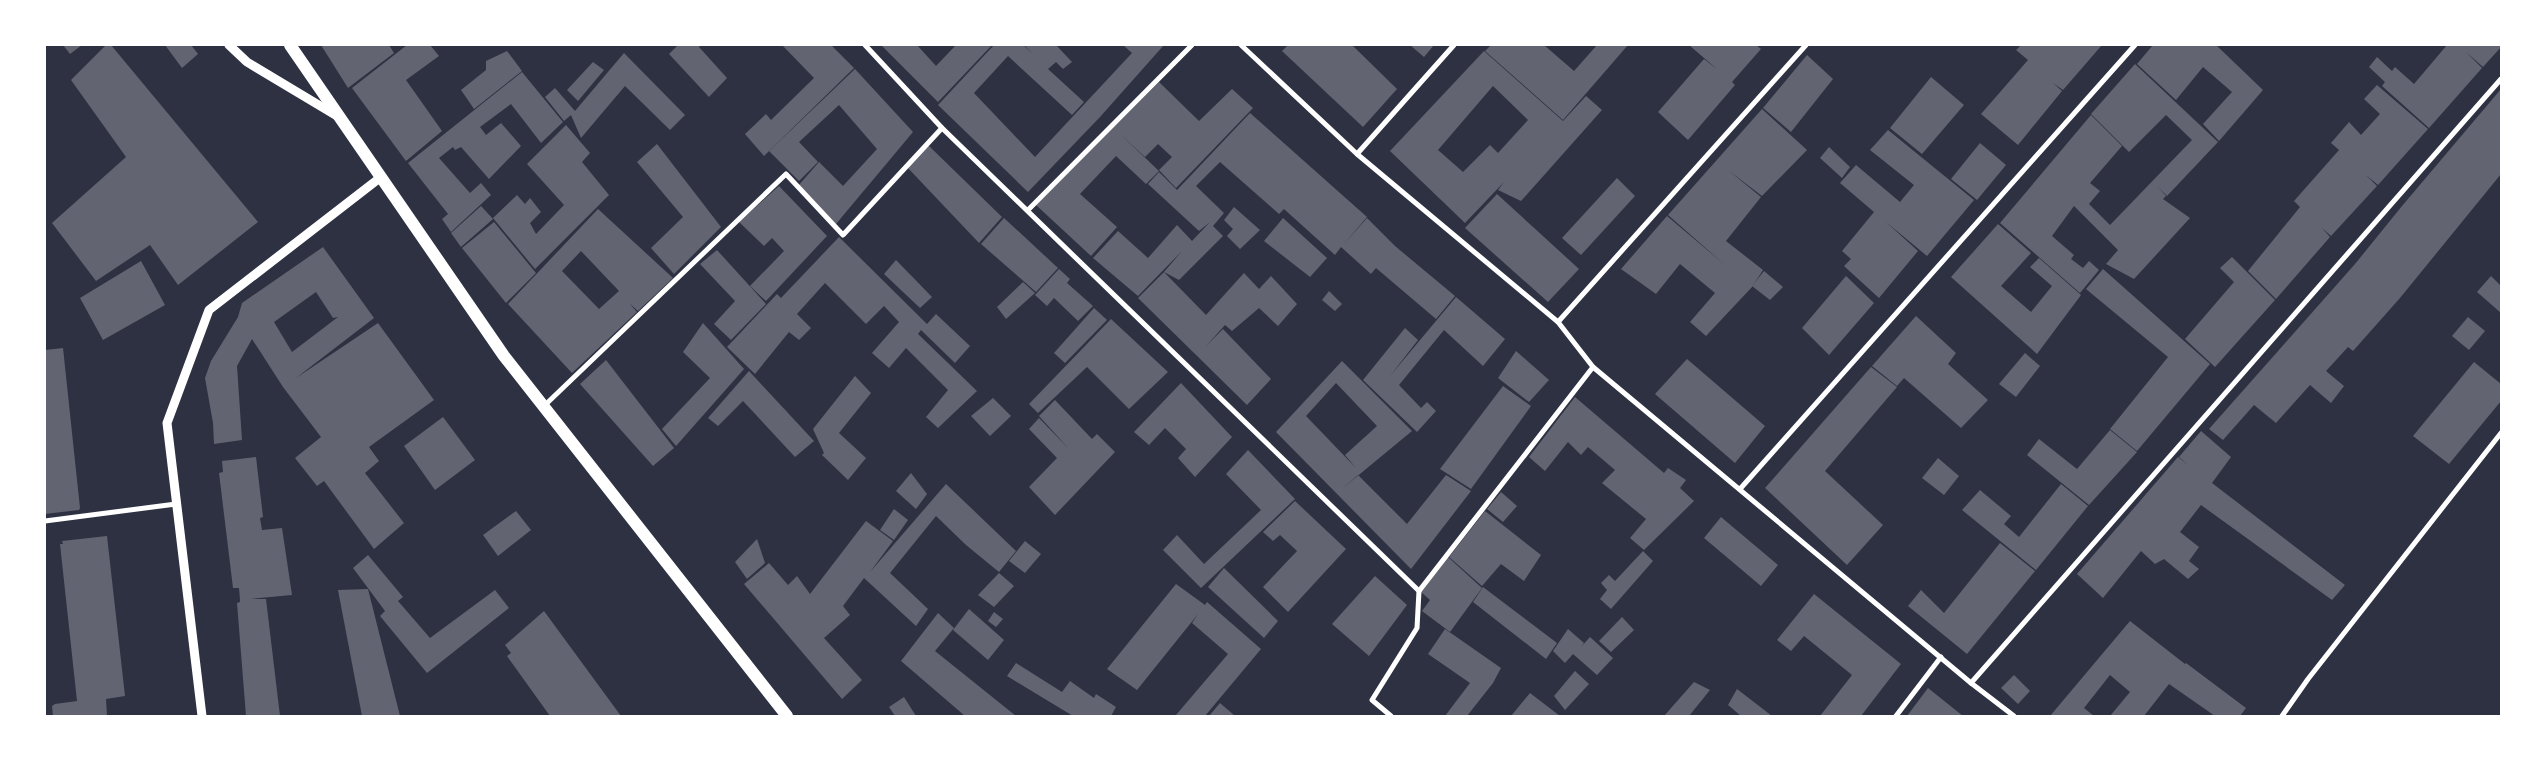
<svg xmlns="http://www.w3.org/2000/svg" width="2546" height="761" viewBox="0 0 2546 761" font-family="'Noto Sans',sans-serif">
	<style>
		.building { fill: #626471; fill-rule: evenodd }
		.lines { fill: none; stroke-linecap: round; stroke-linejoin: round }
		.minor { stroke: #fff; stroke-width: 5 }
		.tertiary { stroke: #fff; stroke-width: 9 }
		.primary { stroke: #fff; stroke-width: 12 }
	</style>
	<rect width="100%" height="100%" fill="#2d3142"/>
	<g class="building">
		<path d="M63,45H82L70,54Z"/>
		<path d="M106,45H111L258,222L178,285L150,245L96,281L52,223L126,157L71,80Z"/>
		<path d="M165,45H191L198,54L182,68Z"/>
		<path d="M321,45H389L394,53L348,88Z"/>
		<path d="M407,45H430L439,56L406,80L442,131L406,161L352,88Z"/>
		<path d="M678,45H701L699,47L727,78L709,97L669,54Z"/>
		<path d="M782,45H831L854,68L764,156L745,134L766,114L771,120L814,78Z"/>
		<path d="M881,45H917L936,66L956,45H992L938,102Z"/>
		<path d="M994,45H1023L1033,54L1024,45H1056L1072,62L1063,69L1056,62L1048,69L1084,102L1072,115L1008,56L974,93L1035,157L1132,53L1123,45H1164L1100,117L1028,192L938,105Z"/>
		<path d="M1288,45H1352L1397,89L1363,127L1282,51Z"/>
		<path d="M1410,45H1434L1424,57Z"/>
		<path d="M1491,45H1544L1574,71L1597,45H1628L1563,120L1485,51Z"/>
		<path d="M1689,45H1756L1761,49L1732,82L1735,85L1688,140L1658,112L1704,59L1718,70Z"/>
		<path d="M2021,45H2102L2063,90L2053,83L2062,91L2018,145L1981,114L2028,60L2016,50Z"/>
		<path d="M2153,45H2216L2263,90L2219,141L2203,124L2232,92L2203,67L2176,100L2137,64Z"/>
		<path d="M2447,45H2501V47L2483,67L2466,52L2482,68L2429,128L2382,86L2385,82L2369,67L2377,57L2392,71L2395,67L2414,84Z"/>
		<path d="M507,51L522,71L474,109L461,90L486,70V61Z"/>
		<path d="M1484,51L1563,121L1586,96L1602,110L1521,201L1498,190L1504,182L1465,223L1390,151ZM1493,86L1528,120L1498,153L1490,145L1463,172L1438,150Z"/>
		<path d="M624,53L685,115L670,130L625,86L581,138L571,115L564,121L545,97L555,88L575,111Z"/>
		<path d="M1807,55L1833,79L1791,132L1763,108Z"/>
		<path d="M593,62L604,70L578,101L567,90Z"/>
		<path d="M2135,64L2218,142L2167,196L2158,187L2166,196L2163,199L2190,218L2134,279L2106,264L2118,250L2074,206L2052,236L2074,255L2071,259L2083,268L2089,261L2099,270L2080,293L2000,223L2091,115L2122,146L2090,183L2100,191L2089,204L2110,225L2192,140L2166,115L2129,152L2091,114Z"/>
		<path d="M855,69L913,132L836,224L798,186L819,162L843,186L877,149L839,105L799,142L818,162L799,181L769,151Z"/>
		<path d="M522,72L563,122L541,143L511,104L480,127L486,135L501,123L521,146L489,179L461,147L455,150L453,147L439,158L470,193L481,183L491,195L451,232L442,219L448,214L408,163Z"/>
		<path d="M1931,77L1964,105L1922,154L1890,128Z"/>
		<path d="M1159,82L1199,121L1232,89L1253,108L1176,188L1159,170L1172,157L1158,144L1145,157L1119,133L1159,171L1146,184L1116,156L1080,194L1117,227L1091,256L1036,205Z"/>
		<path d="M2377,85L2428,129L2378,185L2366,175L2377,186L2331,236L2322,228L2330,237L2276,299L2248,271L2300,207L2294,201L2339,150L2331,143L2349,122L2361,135L2380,114L2364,99Z"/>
		<path d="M2501,89V174L2400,298L2353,351L2348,347L2326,371L2344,386L2331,403L2310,385L2276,423L2254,405L2223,440L2209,429L2355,264L2402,206Z"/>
		<path d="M1762,109L1807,150L1762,196L1728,170L1761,197L1726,241L1763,270L1752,287L1706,336L1690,322L1715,293L1680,264L1656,294L1621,269L1667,216L1725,265L1668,215Z"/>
		<path d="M1250,113L1367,217L1343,245L1367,218L1395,246L1455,296L1436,319L1376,268L1371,274L1341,247L1335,255L1284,209L1279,214L1220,162L1196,186L1224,213L1213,226L1223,236L1179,280L1164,272L1182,251L1138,296L1093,258L1118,231L1148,258L1177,225L1192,241L1210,222L1199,231L1148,184L1159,172L1177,190Z"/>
		<path d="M566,125L590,153L582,162L609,195L535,269L493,218L517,195L525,204L530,198L541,212L530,223L536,234L564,205L527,164Z"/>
		<path d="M1888,130L1974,200L1927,256L1886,222L1918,251L1879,298L1844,266L1851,259L1842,251L1874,212L1840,183L1856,165L1900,202L1914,185L1870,150Z"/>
		<path d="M1980,143L2006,165L1977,200L1951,179Z"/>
		<path d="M657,144L721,227L674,274L651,248L683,217L637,162Z"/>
		<path d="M928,145L1002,217L979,243L907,167Z"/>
		<path d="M1829,147L1850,167L1842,178L1820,158Z"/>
		<path d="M1617,178L1635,196L1581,255L1562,238Z"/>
		<path d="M779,186L827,236L766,301L750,286L784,251L772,238L764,246L739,222Z"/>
		<path d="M1497,194L1579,269L1548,302L1465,228Z"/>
		<path d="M481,206L493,219L461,247L451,233Z"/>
		<path d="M1234,207L1260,230L1240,249L1227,236L1233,229L1224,220Z"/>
		<path d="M598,209L673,278L638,311L629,303L637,312L572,373L508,304ZM581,251L619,291L599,309L562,271Z"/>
		<path d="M1004,218L1058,268L1036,292L981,244Z"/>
		<path d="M1283,218L1327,258L1310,277L1264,241Z"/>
		<path d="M494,222L536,273L506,303L462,248Z"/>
		<path d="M1998,224L2031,253L2001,286L2031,312L2052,286L2030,267L2039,258L2081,295L2037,354L1951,277Z"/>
		<path d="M839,237L927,324L936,314L970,346L955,363L921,330L918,334L977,391L938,428L926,417L948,390L906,348L889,368L872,353L899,322L884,306L866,324L825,283L797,314L811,328L799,340L789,332L755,374L727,347L777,294L787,304L781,298Z"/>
		<path d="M323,247L374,318L296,378L378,323L434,400L369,447L379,461L365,473L404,523L374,549L324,481L317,486L295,458L321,437L283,387L252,339L237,366L242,440L214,444L213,423L205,378L211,361L238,317L242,303ZM316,292L333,318L338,317L292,352L274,322Z"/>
		<path d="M717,250L766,304L731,340L714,324L735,301L700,264Z"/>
		<path d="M2232,257L2275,300L2215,367L2185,339L2234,282L2220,268Z"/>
		<path d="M896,260L932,297L920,308L884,274Z"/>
		<path d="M141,261L165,305L103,340L80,298Z"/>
		<path d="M1059,269L1070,279L1067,283L1093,306L1078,321L1054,298L1047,306L1035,295Z"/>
		<path d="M2103,269L2210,364L2137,451L2110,429L2168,357L2086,289Z"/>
		<path d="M1764,271L1783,287L1770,300L1752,286Z"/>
		<path d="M1164,272L1206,315L1244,273L1259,289L1271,276L1297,304L1278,326L1259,308L1232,331L1225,325L1206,346L1223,329L1271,379L1247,405L1138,298Z"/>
		<path d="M1846,276L1874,303L1829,355L1802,328Z"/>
		<path d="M2491,276L2501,286V313L2477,292Z"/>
		<path d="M1023,282L1035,293L1006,319L997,307Z"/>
		<path d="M1329,291L1342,304L1335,311L1322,300Z"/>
		<path d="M1456,297L1505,339L1483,366L1444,330L1399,385L1421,408L1427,402L1436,411L1417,432L1363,380L1405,328L1418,340L1390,376Z"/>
		<path d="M1094,308L1107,320L1065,363L1054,353Z"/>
		<path d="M1916,316L1956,353L1948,364L1988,400L1961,428L1904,378L1897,386L1872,366Z"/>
		<path d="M2468,317L2485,331L2469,350L2452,336Z"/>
		<path d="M1111,319L1168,372L1129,409L1087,367L1038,413L1029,404Z"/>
		<path d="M703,323L744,369L676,446L662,429L710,378L683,352Z"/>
		<path d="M63,348L80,508L79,510L45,514V350Z"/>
		<path d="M1516,351L1549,380L1529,402L1498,378Z"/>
		<path d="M2025,353L2040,366L2016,397L1999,384Z"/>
		<path d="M1687,359L1765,426L1735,463L1655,394Z"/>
		<path d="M606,360L674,448L653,466L580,384Z"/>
		<path d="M1342,361L1412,431L1343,488L1358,475L1407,524L1446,475L1471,491L1411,569L1276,432ZM1336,383L1377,426L1345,455L1356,468L1306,416Z"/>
		<path d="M2474,362L2501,384V401L2449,464L2413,436Z"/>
		<path d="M1871,367L1897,387L1825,471L1883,525L1847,565L1765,488Z"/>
		<path d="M749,371L814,441L795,457L743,401L718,426L708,418Z"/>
		<path d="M855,376L871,393L839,433L866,458L848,480L822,455L824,453L813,429Z"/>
		<path d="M1181,383L1232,437L1195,477L1178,458L1186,449L1165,428L1149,445L1134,432Z"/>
		<path d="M1503,386L1531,406L1471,489L1440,469Z"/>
		<path d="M1575,397L1664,473L1668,468L1686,480L1680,488L1694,501L1644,550L1630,538L1646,519L1602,483L1615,470L1588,447L1581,455L1568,442L1545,471L1529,457Z"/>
		<path d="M993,398L1011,416L990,436L971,416Z"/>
		<path d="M1055,400L1092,439L1097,434L1115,452L1055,515L1029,487L1057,458L1029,429L1039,418L1070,450L1039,416Z"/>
		<path d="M443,417L475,460L435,490L404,446Z"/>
		<path d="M2110,430L2137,452L2089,505L2027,455L2039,439L2077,469Z"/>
		<path d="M2201,431L2231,457L2212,483L2345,585L2332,600L2201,505L2180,532L2199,547L2189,561L2199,569L2188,579L2164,559L2155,564L2141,551L2103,598L2077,574L2178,457L2188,465L2179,457Z"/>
		<path d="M1248,450L1295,499L1201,588L1163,550L1177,535L1204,564L1261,510L1226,474Z"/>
		<path d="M256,457L263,517L260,518L262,530L282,528L292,595L250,599H266L280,716H246L237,603L240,602V600L239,588H233L219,473L223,472L222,461Z"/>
		<path d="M1938,458L1959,476L1944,495L1922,478Z"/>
		<path d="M911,473L927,494L916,509L896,491Z"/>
		<path d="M946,484L1016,551L999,572L966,545L936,516L890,573L928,609L916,626L864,578L843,606L850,615L824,638L862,680L842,699L744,584L769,563L788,585L797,576L810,594L866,521L893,541L870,572Z"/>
		<path d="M2061,484L2088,506L2036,570L1962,510L1980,490L2011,516L2004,524L2019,537Z"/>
		<path d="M1501,492L1517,506L1503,522L1487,509Z"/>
		<path d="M1295,501L1346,549L1288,612L1263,587L1297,551L1280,535L1273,541L1263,532Z"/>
		<path d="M894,509L908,520L894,540L880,530Z"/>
		<path d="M516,511L531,530L498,556L483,535Z"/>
		<path d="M1485,511L1541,555L1524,581L1501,564L1482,586L1449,557Z"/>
		<path d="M1721,517L1778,565L1761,586L1704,538Z"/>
		<path d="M107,536L125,696L106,699L107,716H53L52,706L55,704L77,701L60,544H63L62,541Z"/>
		<path d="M757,539L765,563L747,579L735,562Z"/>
		<path d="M1025,541L1041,554L1025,573L1009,561Z"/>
		<path d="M2000,543L2035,571L1967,654L1908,606L1921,590L1944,613Z"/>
		<path d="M1643,551L1653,561L1611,609L1600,599L1607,590L1601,583L1609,575L1615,581Z"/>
		<path d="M368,555L403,597L398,601L430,638L495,590L509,608L427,673L380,616L385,611L353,568Z"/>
		<path d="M1448,557L1482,588L1450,632L1422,611L1430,600L1420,591Z"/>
		<path d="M1224,568L1278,621L1264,638L1208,587Z"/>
		<path d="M999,573L1014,586L994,607L978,595Z"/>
		<path d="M1375,576L1407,605L1369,656L1332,624Z"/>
		<path d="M1176,584L1205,605L1207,602L1261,649L1205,716L1176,715L1228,654L1192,623L1198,614L1137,690L1107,669Z"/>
		<path d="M1483,587L1557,643L1546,659L1473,602Z"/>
		<path d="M368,589L400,716H362L338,590Z"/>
		<path d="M1814,594L1901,664L1861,716H1820L1852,675L1804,636L1791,651L1777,640Z"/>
		<path d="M969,609L1004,640L988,660L953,630Z"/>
		<path d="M544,611L621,716H550L507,656L511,653L505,645Z"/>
		<path d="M994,612L1003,619L996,627L988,621Z"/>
		<path d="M938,613L954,628L935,651L1016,716H965L901,661Z"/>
		<path d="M1622,617L1634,630L1611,652L1599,641Z"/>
		<path d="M2130,621L2185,664L2186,663L2246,708L2240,716H2215L2169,684L2144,716H2110L2130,692L2110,675L2084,708L2094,716H2050Z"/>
		<path d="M1445,629L1501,668L1493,683L1467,716H1445L1470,683L1428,654Z"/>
		<path d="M1568,629L1584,643L1581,647L1590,637L1613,658L1597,675L1573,654L1565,663L1553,651Z"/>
		<path d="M1016,663L1062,692L1070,681L1094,698L1096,694L1116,707L1111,716H1073L1007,676Z"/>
		<path d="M1575,671L1589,684L1565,710L1554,696Z"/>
		<path d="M2014,675L2030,691L2018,704L2001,688Z"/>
		<path d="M1694,682L1710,690L1689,716H1664Z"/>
		<path d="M1928,688L1963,716H1907Z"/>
		<path d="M1737,689L1772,716H1741L1728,705Z"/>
		<path d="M1530,693L1560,716H1511Z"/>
		<path d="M904,697L916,716H895L889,707Z"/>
		<path d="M1220,703L1235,716H1209Z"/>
	</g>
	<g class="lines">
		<g class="minor">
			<path d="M865,45L942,128L1419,591"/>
			<path d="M1241,45L1357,154L1558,322L1593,367L1971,683L2014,716"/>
			<path d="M1357,154L1454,45"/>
			<path d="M1028,210L1192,45"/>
			<path d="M1558,322L1806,45"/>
			<path d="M544,406L786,174L843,235L942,128"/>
			<path d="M1740,489L2135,45"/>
			<path d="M45,521L176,504"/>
			<path d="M1971,683L2501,79"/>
			<path d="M1391,716L1372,700L1417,628L1419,591L1593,367"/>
			<path d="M1896,716L1941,657"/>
			<path d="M2282,716L2308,679L2501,433"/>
		</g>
		<g class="tertiary">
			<path d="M229,45L247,62L337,116"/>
			<path d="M202,716L167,423L209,310L381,177"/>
		</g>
		<path class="primary" d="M290,45L504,356L787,716"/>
	</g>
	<rect width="2546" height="761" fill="none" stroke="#ffffff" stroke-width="92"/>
</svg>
